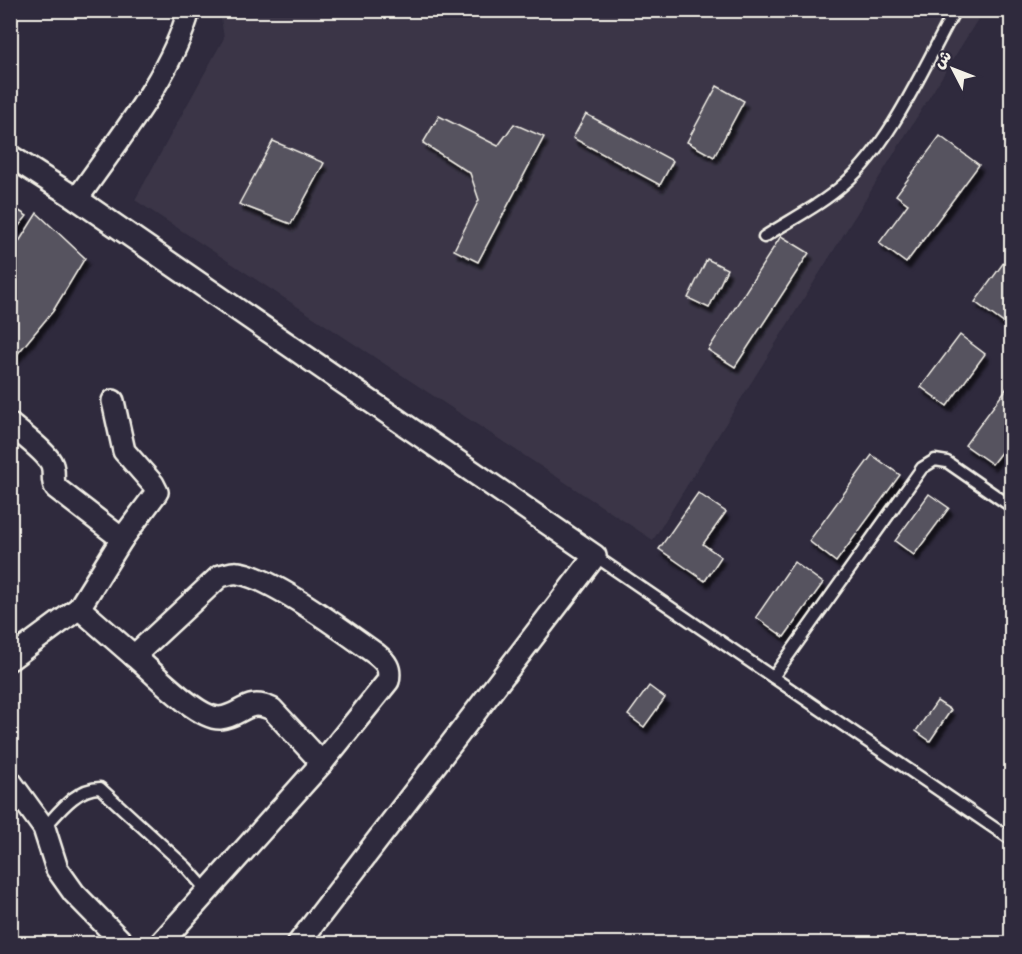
<svg xmlns="http://www.w3.org/2000/svg" width="1022" height="954" viewBox="0 0 1022 954" font-family="Caveat,'Playpen Sans Arabic',sans-serif">
	<style>
		.built { fill: #3b3647 }
		.building { fill: #56525f; stroke: #f4f1e8; stroke-width: 1.5; filter: url(#shadow) }
		.lines { fill: none; stroke-linecap: round; stroke-linejoin: round }
		.service-casing { stroke: #f4f1e8; stroke-width: 15 }
		.minor-casing { stroke: #f4f1e8; stroke-width: 26 }
		.service { stroke: #2f2a3d; stroke-width: 10 }
		.minor { stroke: #2f2a3d; stroke-width: 21 }
	</style>
	<defs>
		<filter id="shadow"><feDropShadow dx="3.5" dy="6" stdDeviation="1.5" flood-color="#0009"/></filter>
	</defs>
	<rect width="100%" height="100%" fill="#2f2a3d"/>
	<filter id="ink" filterUnits="userSpaceOnUse"><feTurbulence type="fractalNoise" baseFrequency=".0167" numOctaves="2"/><feDisplacementMap in="SourceGraphic" scale="12" xChannelSelector="R" yChannelSelector="G"/><feConvolveMatrix kernelMatrix="1 2 1 2 8 2 1 2 1" color-interpolation-filters="sRGB"/></filter>
	<g filter="url(#ink)">
		<path class="built" d="M220,11H983L653,540L135,200L224,38Z"/>
		<g class="building">
			<path d="M717,86L744,101L714,157L687,142Z"/>
			<path d="M586,114L673,161L660,185L573,138Z"/>
			<path d="M439,116L498,146L514,124L544,137L478,262L454,250L479,200L470,173L423,143Z"/>
			<path d="M940,136L979,165L906,263L879,243L908,204L896,195Z"/>
			<path d="M273,141L324,163L291,224L239,204Z"/>
			<path d="M10,205L27,216L10,237Z"/>
			<path d="M37,213L85,258L53,311L10,363V256Z"/>
			<path d="M781,236L809,253L735,367L708,350Z"/>
			<path d="M1012,251V316L1005,324L975,302Z"/>
			<path d="M707,259L727,269L709,308L688,298Z"/>
			<path d="M960,335L985,354L947,406L921,387Z"/>
			<path d="M1012,381V438L992,464L965,445Z"/>
			<path d="M872,455L900,475L836,562L809,541Z"/>
			<path d="M698,493L726,512L703,544L721,557L705,581L659,549Z"/>
			<path d="M929,494L949,508L914,555L895,541Z"/>
			<path d="M794,562L823,583L784,637L756,617Z"/>
			<path d="M649,686L665,698L644,727L628,715Z"/>
			<path d="M937,701L951,710L930,741L916,731Z"/>
		</g>
		<g class="lines">
			<defs>
				<g id="service">
					<path d="M764,237C790,220 821,205 844,184C891,144 925,64 955,10"/>
					<path d="M595,556L1012,840"/>
					<path d="M773,677L922,468L935,460L947,462L1012,507"/>
					<path d="M44,828C59,812 76,788 100,788L187,868L207,891"/>
				</g>
				<g id="minor">
					<path d="M10,156L77,199L595,556L298,944"/>
					<path d="M77,199C116,142 171,77 189,10"/>
					<path d="M10,424C21,434 48,453 52,465C55,473 51,480 56,488L122,539"/>
					<path d="M79,608L134,656L220,576C226,575 232,572 238,573C272,577 346,633 376,654C386,662 391,668 388,681L322,763L160,944"/>
					<path d="M134,656C152,671 197,719 220,718C242,716 246,697 272,709L322,763"/>
					<path d="M10,659L79,608L122,539L157,492L153,484L124,451L113,401"/>
					<path d="M10,781L44,828L57,869L74,893L124,944"/>
				</g>
			</defs>
			<use href="#service" class="service-casing"/>
			<use href="#minor" class="minor-casing"/>
			<use href="#service" class="service"/>
			<use href="#minor" class="minor"/>
		</g>
	</g>
	<rect width="1022" height="954" fill="none" stroke="#2f2a3d" stroke-width="36"/>
	<rect x="18" y="18" width="986" height="918" fill="none" stroke="#f4f1e8" stroke-width="2" filter="url(#ink)"/>
	<g transform="translate(953 69) rotate(312)" stroke="#2f2a3d" stroke-width="4.5" paint-order="stroke">
	<path d="M0-4.5L10 22L0 15L-10 22Z" fill="#f4f1e8"/>
	<text y="-9" font-size="16" font-weight="bold" text-anchor="middle" fill="#f4f1e8">ش</text>
	</g>
</svg>
